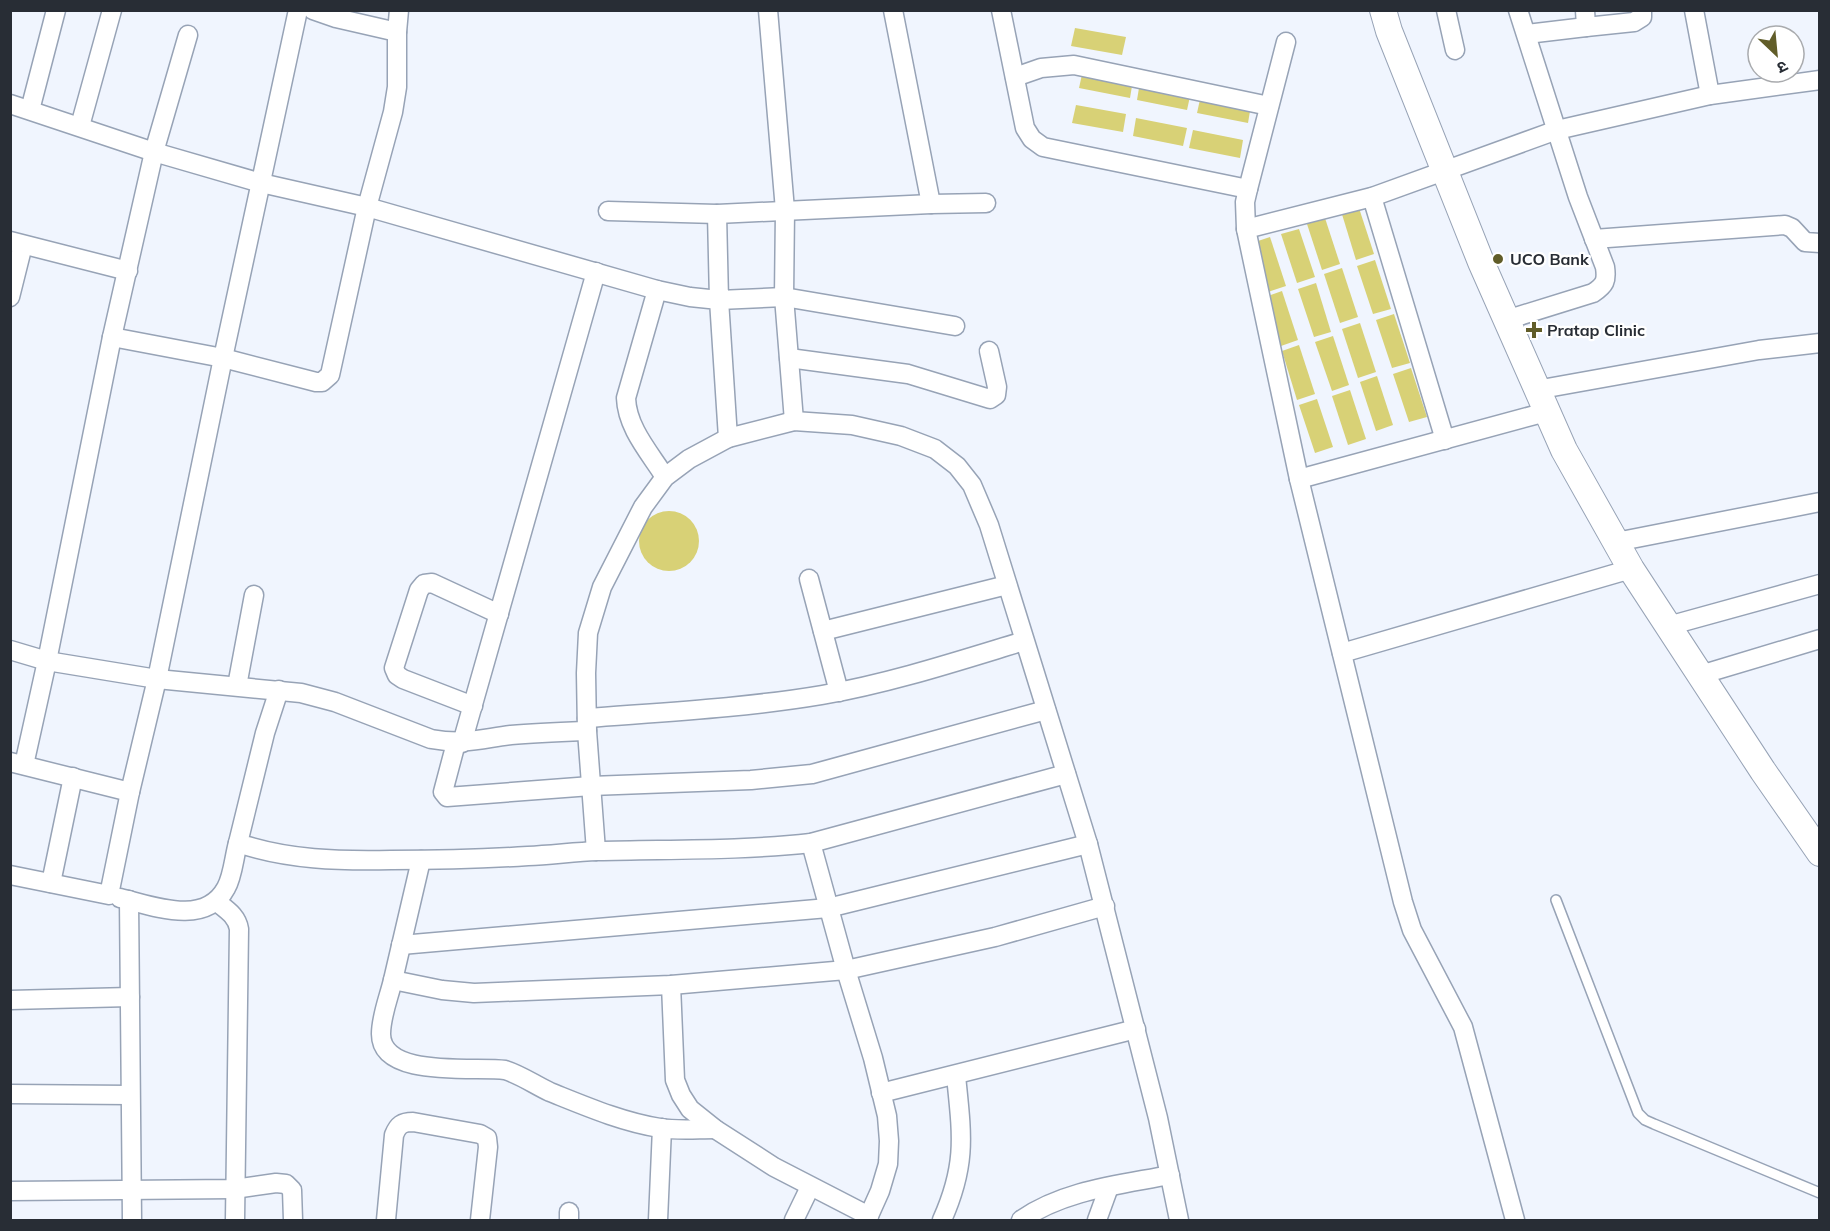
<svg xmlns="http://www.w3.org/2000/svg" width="1830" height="1231" viewBox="0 0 1830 1231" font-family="Mulish,'Noto Sans Devanagari',sans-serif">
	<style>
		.building { fill: #d8d176 }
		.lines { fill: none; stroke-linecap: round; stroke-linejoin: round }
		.lane-casing { stroke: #97a3b6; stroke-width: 12 }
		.street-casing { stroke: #97a3b6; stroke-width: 21 }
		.secondary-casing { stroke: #97a3b6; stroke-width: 28 }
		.lane { stroke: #fff; stroke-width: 9 }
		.street { stroke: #fff; stroke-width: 18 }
		.secondary { stroke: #fff; stroke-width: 26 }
		.poi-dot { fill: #615d29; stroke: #fff; stroke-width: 2 }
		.labels { text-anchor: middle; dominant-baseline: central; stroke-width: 4.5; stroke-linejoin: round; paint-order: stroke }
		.poi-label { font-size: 16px; font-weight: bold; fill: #282d35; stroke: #fff; text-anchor: start }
	</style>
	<rect width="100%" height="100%" fill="#f0f5fe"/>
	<g class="building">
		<path d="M1075,28L1126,37L1122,55L1071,46Z"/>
		<path d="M1083,70L1133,80L1130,98L1079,88Z"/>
		<path d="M1140,82L1191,92L1187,110L1137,100Z"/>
		<path d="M1201,95L1251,105L1248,123L1197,113Z"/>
		<path d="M1076,105L1126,114L1123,132L1072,123Z"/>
		<path d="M1136,118L1187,128L1183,146L1133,136Z"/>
		<path d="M1193,130L1243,140L1240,158L1189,148Z"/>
		<path d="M1358,205L1374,254L1356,260L1341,211Z"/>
		<path d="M1324,215L1340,264L1322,270L1306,221Z"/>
		<path d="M1299,229L1315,277L1297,283L1281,234Z"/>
		<path d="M1270,237L1286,286L1268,292L1252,243Z"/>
		<path d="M1375,260L1391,309L1373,314L1357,266Z"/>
		<path d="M1342,268L1358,317L1340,323L1324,274Z"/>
		<path d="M1316,283L1331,332L1314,337L1298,289Z"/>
		<path d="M1282,291L1298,340L1281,346L1265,297Z"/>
		<path d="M1394,314L1410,363L1392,368L1376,320Z"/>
		<path d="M1360,323L1376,372L1358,378L1342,329Z"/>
		<path d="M1333,336L1349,385L1332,391L1315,342Z"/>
		<path d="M1299,345L1315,394L1297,400L1282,351Z"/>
		<path d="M1411,368L1427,417L1409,422L1393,374Z"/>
		<path d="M1377,376L1393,425L1376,431L1360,382Z"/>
		<path d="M1350,390L1366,439L1348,445L1332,396Z"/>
		<path d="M1317,399L1333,447L1315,453L1299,405Z"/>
		<circle cx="669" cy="541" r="30"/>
	</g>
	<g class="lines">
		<defs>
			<path id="lane" d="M1556,900L1638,1113L1645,1120L1654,1124L1820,1193"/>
			<g id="street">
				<path d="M768,10L785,210L784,297L794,421"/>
				<path d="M893,10L931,204"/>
				<path d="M1001,10L1025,128L1032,139L1043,147L1248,189"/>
				<path d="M1446,10L1455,50"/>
				<path d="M1694,10L1710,95"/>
				<path d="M1586,27L1634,22L1642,17V10"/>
				<path d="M397,32L399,10"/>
				<path d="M1527,34L1586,27L1585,10"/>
				<path d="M1015,77L1041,68L1074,65L1269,106"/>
				<path d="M10,104L154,152L261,183L367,207L657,290L690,297L719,300L728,438"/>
				<path d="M30,110L56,10"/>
				<path d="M80,126L112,10"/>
				<path d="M1372,197L1445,440"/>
				<path d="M608,211L717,214L931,204L986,203"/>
				<path d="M717,214L719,300L784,297L955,326"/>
				<path d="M1246,229L1245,202L1248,189L1286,42"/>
				<path d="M1594,239L1785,225L1792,228L1805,242L1820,243"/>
				<path d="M10,241L128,271"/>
				<path d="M657,290L626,398C627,428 650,453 665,477"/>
				<path d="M10,297L23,245"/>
				<path d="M1506,320L1593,293C1605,285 1607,281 1605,267L1578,197L1518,10"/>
				<path d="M112,337L223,358L316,382H322L330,375L367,207L393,112L397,87V32L336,18L313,10"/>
				<path d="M789,358L908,374L990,399L996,395L997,387L989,351"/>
				<path d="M1536,390L1759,350L1820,343"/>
				<path d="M1299,479L1546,412"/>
				<path d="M1616,542L1820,502"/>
				<path d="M809,579L839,692"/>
				<path d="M1668,626L1820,584"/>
				<path d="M823,631L1007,585"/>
				<path d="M10,650L47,661L157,679L301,693L335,702L431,739C464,745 480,739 511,735C536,733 562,732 587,731"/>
				<path d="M1342,653L1631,569"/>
				<path d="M1700,675L1820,639"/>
				<path d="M237,686L254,595"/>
				<path d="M279,690L265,733L238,843C288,860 339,861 391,860C437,860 483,859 528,856C551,855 574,852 597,851C668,849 740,851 811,843L1066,774"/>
				<path d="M473,706L403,679L397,675L394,668L419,590L424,584L432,583L499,614"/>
				<path d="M587,718C665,712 745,708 822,695C891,683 958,661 1024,641"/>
				<path d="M456,743L443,792L447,797L591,786L751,780L812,774L1046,710"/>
				<path d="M462,743L596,272"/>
				<path d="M10,762L130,792"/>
				<path d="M24,765L47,661L112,337L154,152L188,35"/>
				<path d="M811,843L846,970L873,1058L887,1116L889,1141L888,1164L880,1191L867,1220"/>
				<path d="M596,851L587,731L586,673L588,633L602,587L643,507L665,477L689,459L728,438L794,421L852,425L901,436L935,449L957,466L972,485L989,525L1088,844L1158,1118L1179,1220"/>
				<path d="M10,875L109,895L130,792L157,679L223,358L298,10"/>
				<path d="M51,883L73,777"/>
				<path d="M120,898C153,906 205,927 226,888C233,876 234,857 238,843"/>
				<path d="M129,900L132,1220"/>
				<path d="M217,902C227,910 237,916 239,929L235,1220"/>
				<path d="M401,945L828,908L1088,844"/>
				<path d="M393,980L421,860"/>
				<path d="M671,985L675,1080L681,1095L690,1109L715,1129L774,1167L869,1216"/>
				<path d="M10,1000L130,997"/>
				<path d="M881,1093L1136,1029"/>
				<path d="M10,1094L130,1095"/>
				<path d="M715,1129C697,1129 678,1131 660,1128C622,1122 585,1106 550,1092C535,1085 521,1075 505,1070C476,1066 381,1079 381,1034C381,1016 389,997 393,980L442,990L474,993L671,985L846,970L995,937L1105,906"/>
				<path d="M10,1191L234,1189L276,1183L286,1184L292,1190L293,1220"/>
				<path d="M386,1220L394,1135C398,1125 402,1122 413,1122L480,1134L487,1138L488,1147L480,1220"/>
				<path d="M569,1220V1212"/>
				<path d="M658,1220L662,1128"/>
				<path d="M794,1220L810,1187"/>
				<path d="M942,1220C967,1164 962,1135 956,1076"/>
				<path d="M1021,1220C1064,1190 1119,1185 1170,1175"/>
				<path d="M1097,1220L1109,1187"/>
				<path d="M1515,1220L1463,1027L1412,930L1403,902L1299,479L1246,229L1372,197L1557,130L1710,95L1820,80"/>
			</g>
			<path id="secondary" d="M1383,10L1389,31L1481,262L1564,450L1631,569L1763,771L1820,853"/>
		</defs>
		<use href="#lane" class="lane-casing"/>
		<use href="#street" class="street-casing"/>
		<use href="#secondary" class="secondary-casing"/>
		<use href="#lane" class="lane"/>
		<use href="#street" class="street"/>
		<use href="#secondary" class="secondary"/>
	</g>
	<g class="poi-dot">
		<circle cx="1498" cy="259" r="6"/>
		<path d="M1531 321h6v6h6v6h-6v6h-6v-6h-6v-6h6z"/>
	</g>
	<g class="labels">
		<g class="poi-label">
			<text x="1510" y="259">UCO Bank</text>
			<text x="1547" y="330">Pratap Clinic</text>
		</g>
	</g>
	<rect width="1830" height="1231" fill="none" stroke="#282d35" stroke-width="24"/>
	<g transform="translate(1776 54) rotate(154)"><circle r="28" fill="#ffffff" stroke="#a9abae" stroke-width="1.5"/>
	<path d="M0-4.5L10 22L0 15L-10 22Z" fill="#615d29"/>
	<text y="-9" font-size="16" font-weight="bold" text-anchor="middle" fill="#282d35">उ</text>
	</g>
</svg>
